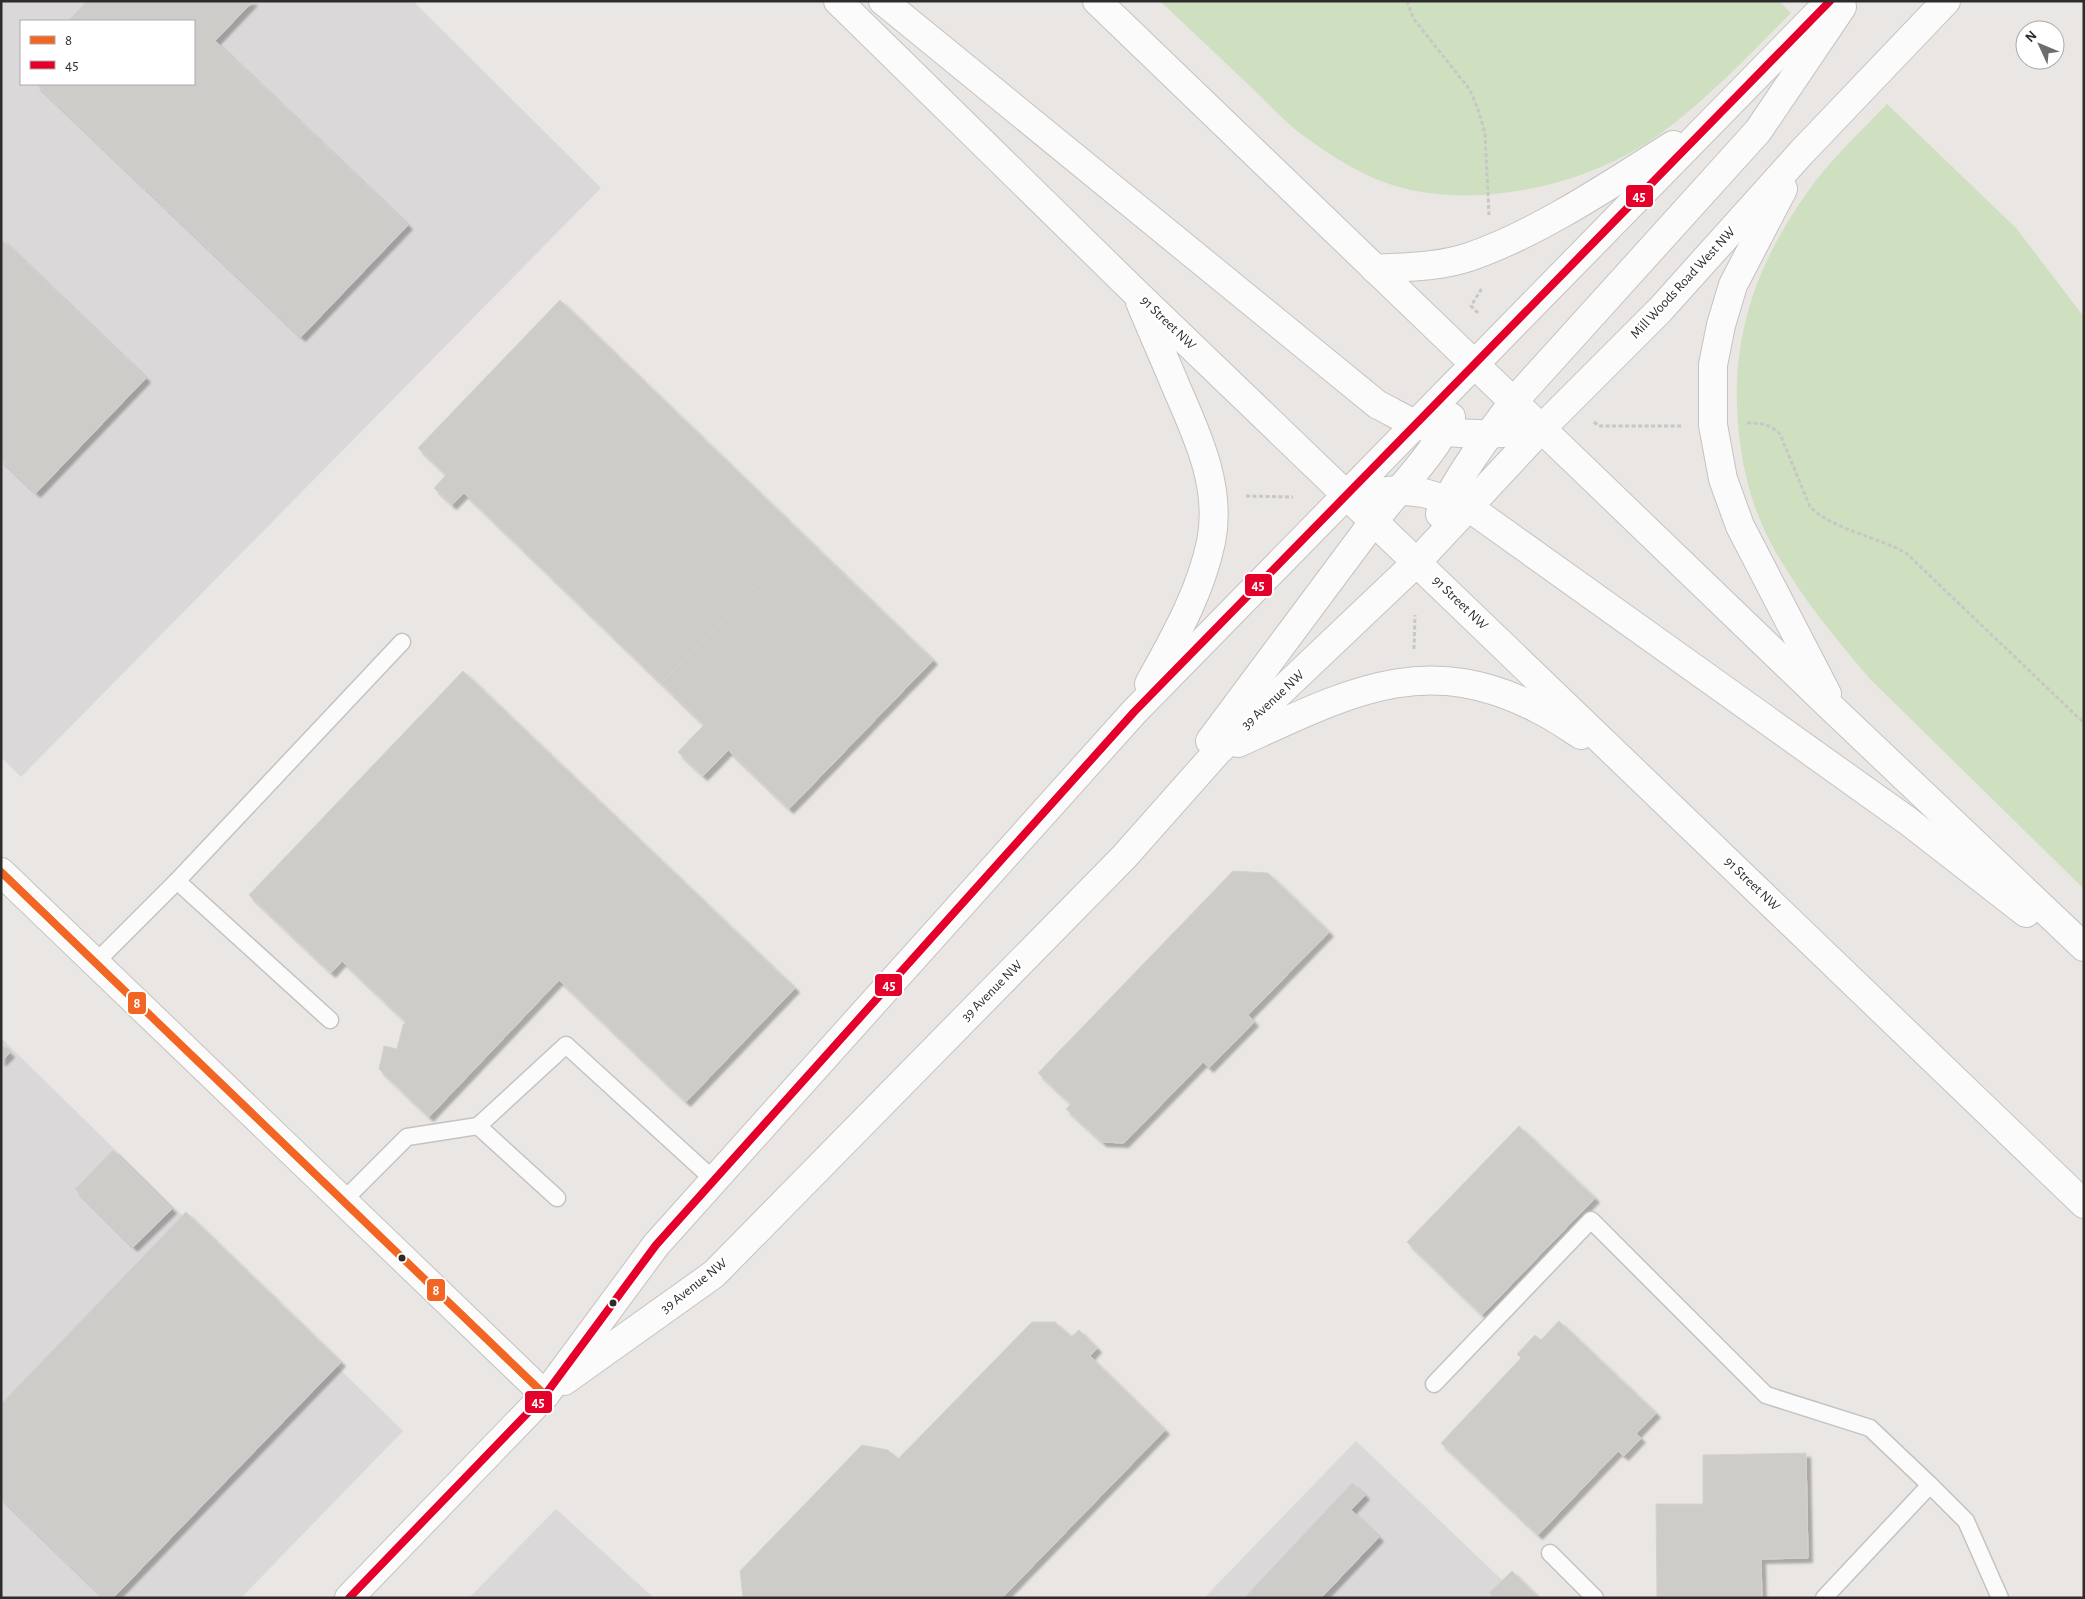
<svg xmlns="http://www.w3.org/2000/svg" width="2085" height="1599" viewBox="0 0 2085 1599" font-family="'Alegreya Sans',sans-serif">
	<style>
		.industrial { fill: #dad8d9; fill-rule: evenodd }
		.green { fill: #cfe0c0 }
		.building { fill: #ceccc9; stroke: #d4d2cf; filter: url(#shadow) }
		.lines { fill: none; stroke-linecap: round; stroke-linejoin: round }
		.lane-casing { stroke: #c4c3c2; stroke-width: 19 }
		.street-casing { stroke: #c4c3c2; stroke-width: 30 }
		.secondary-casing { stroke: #c4c3c2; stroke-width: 30 }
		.path { stroke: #c7c7c6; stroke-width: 3; stroke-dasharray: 4 2.5; stroke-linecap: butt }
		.lane { stroke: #fcfbfb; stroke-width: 16 }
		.street { stroke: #fcfbfb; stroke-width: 28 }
		.secondary { stroke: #fcfbfb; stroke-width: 28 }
		.bus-1-casing { stroke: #fff; stroke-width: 11 }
		.bus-2-casing { stroke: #fff; stroke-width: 11 }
		.bus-1 { stroke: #f26522; stroke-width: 8 }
		.bus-2 { stroke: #e4002b; stroke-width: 8 }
		.bus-dot { fill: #2c2c2c; stroke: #fff; stroke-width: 2 }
		.labels { text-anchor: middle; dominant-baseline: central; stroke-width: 5; stroke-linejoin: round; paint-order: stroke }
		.street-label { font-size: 14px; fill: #2c2c2c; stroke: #fff }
		.line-badge { stroke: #fff; stroke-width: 2 }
		.badge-label { font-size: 14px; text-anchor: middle; font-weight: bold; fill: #fff }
	</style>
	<defs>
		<filter id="shadow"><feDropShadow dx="4.5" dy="4.5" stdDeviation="1" flood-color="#0004"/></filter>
	</defs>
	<rect width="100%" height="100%" fill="#e9e6e3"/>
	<g class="industrial">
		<path d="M1,1H413L601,188L21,777L1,757ZM21,21H194V84H21Z"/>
		<path d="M1,1038L403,1431L241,1598H1Z"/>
		<path d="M1356,1441L1521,1598H1204Z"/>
		<path d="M556,1509L654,1598H469Z"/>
	</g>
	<g class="green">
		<path d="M1160,1H1779L1791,13C1749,55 1708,99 1660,134C1588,187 1465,214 1381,181C1355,171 1330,155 1308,139C1287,125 1270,105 1252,88C1221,59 1191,30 1160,1Z"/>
		<path d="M1887,104L2016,228L2084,317V889L1870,679C1835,638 1800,596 1774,549C1754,513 1743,474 1739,434C1729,342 1754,268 1806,194C1829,161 1859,133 1887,104Z"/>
	</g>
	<g class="building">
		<path d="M87,1H253L215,41L408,225L301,337L36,84H194V21H68Z"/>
		<path d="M1,239L146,378L36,493L1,460Z"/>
		<path d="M560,300L933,660L789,809L728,750L703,776L678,752L704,725L464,493L452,505L434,488L446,475L418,448Z"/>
		<path d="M804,537L933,660L789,809L728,750L703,776L678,752L704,725L661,683Z"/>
		<path d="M463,671L795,988L686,1102L559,980L429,1117L379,1069L384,1046L397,1049L403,1025L406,1022L342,961L331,973L249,895Z"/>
		<path d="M1233,871L1268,873L1329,932L1248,1015L1254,1022L1209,1068L1203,1062L1124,1143L1102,1142L1066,1109L1071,1104L1038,1073Z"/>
		<path d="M1,1044L10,1053L1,1062Z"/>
		<path d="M1519,1126L1595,1198L1482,1315L1407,1242Z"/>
		<path d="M113,1150L172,1209L133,1247L75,1189Z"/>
		<path d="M186,1212L341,1362L113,1598H104L1,1498V1404Z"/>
		<path d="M1559,1321L1656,1413L1636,1434L1641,1438L1624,1456L1618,1451L1538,1535L1441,1443L1521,1358L1517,1354L1535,1335L1541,1340Z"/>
		<path d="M1032,1322H1055L1071,1337L1079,1330L1097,1348L1090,1356L1165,1430L1002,1598H743L740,1571L862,1445L888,1450L898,1459Z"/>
		<path d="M1806,1453L1808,1558L1761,1559L1762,1598H1657L1656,1504H1703V1455Z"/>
		<path d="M1352,1483L1365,1495L1351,1510L1379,1537L1321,1598H1244Z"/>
		<path d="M1512,1571L1539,1598H1493L1489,1593Z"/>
	</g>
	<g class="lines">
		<defs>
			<g id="lane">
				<path d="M177,881L330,1020"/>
				<path d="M95,963L177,881L402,642"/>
				<path d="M478,1126L557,1198"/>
				<path d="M343,1201L407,1137L478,1126L566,1045L714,1180"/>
				<path d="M1434,1384L1591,1220L1766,1395L1870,1428L1930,1485"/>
				<path d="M1550,1553L1595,1598"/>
				<path d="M1824,1598L1930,1485L1966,1521L2000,1598"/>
			</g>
			<path id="street" d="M1,872L545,1395"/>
			<g id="secondary">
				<path d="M838,1L1135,292L2084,1204"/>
				<path d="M883,1L1378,405C1391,411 1403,419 1416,424C1451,438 1506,435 1542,428"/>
				<path d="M1097,1L1835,711L2084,947"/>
				<path d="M1783,189L1733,285L1721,325L1713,365V425L1723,479L1740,526L1827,694"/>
				<path d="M1375,269C1406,267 1439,267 1469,257C1539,233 1611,184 1673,145"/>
				<path d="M1140,302C1152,331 1165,360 1177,389C1198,437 1222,488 1211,542C1200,594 1174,638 1149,684"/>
				<path d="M1348,495L1398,490L1424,493L1467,506L1908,821L2026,913"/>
				<path d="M1440,514C1459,474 1487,437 1514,401L1758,131L1842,7"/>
				<path d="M1210,741C1265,668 1319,594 1374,521C1400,487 1434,455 1451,417"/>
				<path d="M1238,743C1344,695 1424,649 1538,709C1553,716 1567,726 1581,735"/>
				<path d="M564,1381L714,1274L1124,857L1218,751L1417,562L1542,428L1660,310L1801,153L1946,1"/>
				<path d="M349,1598L545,1395L656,1245L1134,712L1830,1"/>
			</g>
		</defs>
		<use href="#lane" class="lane-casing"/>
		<use href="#street" class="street-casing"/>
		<use href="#secondary" class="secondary-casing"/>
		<g class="path">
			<path d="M1407,1L1413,18L1470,90L1479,112L1485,133L1489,215"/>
			<path d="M1478,313L1471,306L1482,288"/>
			<path d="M1594,422L1599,426H1681"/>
			<path d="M1747,423C1761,423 1770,424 1780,434L1810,507C1836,531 1876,536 1906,553L2084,723"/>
			<path d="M1246,496L1293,497"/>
			<path d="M1414,649L1415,615"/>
		</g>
		<use href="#lane" class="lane"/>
		<use href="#street" class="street"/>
		<use href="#secondary" class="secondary"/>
		<defs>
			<path id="bus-1" d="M1,872L545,1395"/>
			<path id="bus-2" d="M349,1598L545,1395L656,1245L1134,712L1830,1"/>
		</defs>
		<use href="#bus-1" class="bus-1-casing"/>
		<use href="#bus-2" class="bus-2-casing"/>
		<use href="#bus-1" class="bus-1"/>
		<use href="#bus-2" class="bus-2"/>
	</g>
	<g class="bus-dot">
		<circle cx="402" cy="1258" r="4.5"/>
		<circle cx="613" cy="1303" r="4.5"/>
	</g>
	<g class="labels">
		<g class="street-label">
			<text transform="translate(1683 283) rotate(-47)">Mill Woods Road West NW</text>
			<text transform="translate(1168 323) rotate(44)">91 Street NW</text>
			<text transform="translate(1460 603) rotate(44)">91 Street NW</text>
			<text transform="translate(1273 700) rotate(-43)">39 Avenue NW</text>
			<text transform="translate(1752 884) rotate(44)">91 Street NW</text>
			<text transform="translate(992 991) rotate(-45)">39 Avenue NW</text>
			<text transform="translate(694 1286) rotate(-38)">39 Avenue NW</text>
		</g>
	</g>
	<g class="line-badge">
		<rect x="1625" y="184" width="29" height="24" rx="5" fill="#e4002b"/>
		<rect x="1244" y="573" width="29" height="24" rx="5" fill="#e4002b"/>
		<rect x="874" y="973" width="29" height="24" rx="5" fill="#e4002b"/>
		<rect x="127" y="991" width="20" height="24" rx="5" fill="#f26522"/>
		<rect x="426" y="1278" width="20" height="24" rx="5" fill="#f26522"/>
		<rect x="524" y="1390" width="29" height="24" rx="5" fill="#e4002b"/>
	</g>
	<g class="badge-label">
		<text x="1639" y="201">45</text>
		<text x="1258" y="590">45</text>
		<text x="889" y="990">45</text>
		<text x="137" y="1008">8</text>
		<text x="436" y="1295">8</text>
		<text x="538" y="1407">45</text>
	</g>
	<rect width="2085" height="1599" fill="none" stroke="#2c2c2c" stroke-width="5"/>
	<rect x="20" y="20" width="175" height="65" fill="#ffffff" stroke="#ababab"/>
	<rect x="30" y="36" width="25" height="8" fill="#f26522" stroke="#ababab"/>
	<text x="65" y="45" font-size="15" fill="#2c2c2c">8</text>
	<rect x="30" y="61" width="25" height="8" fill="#e4002b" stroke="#ababab"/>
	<text x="65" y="70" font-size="15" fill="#2c2c2c">45</text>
	<g transform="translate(2040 45) rotate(314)"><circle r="24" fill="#ffffff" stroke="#ababab"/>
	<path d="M0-4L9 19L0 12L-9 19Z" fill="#6e6d6c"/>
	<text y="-8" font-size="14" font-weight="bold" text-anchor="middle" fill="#2c2c2c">N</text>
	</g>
</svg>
